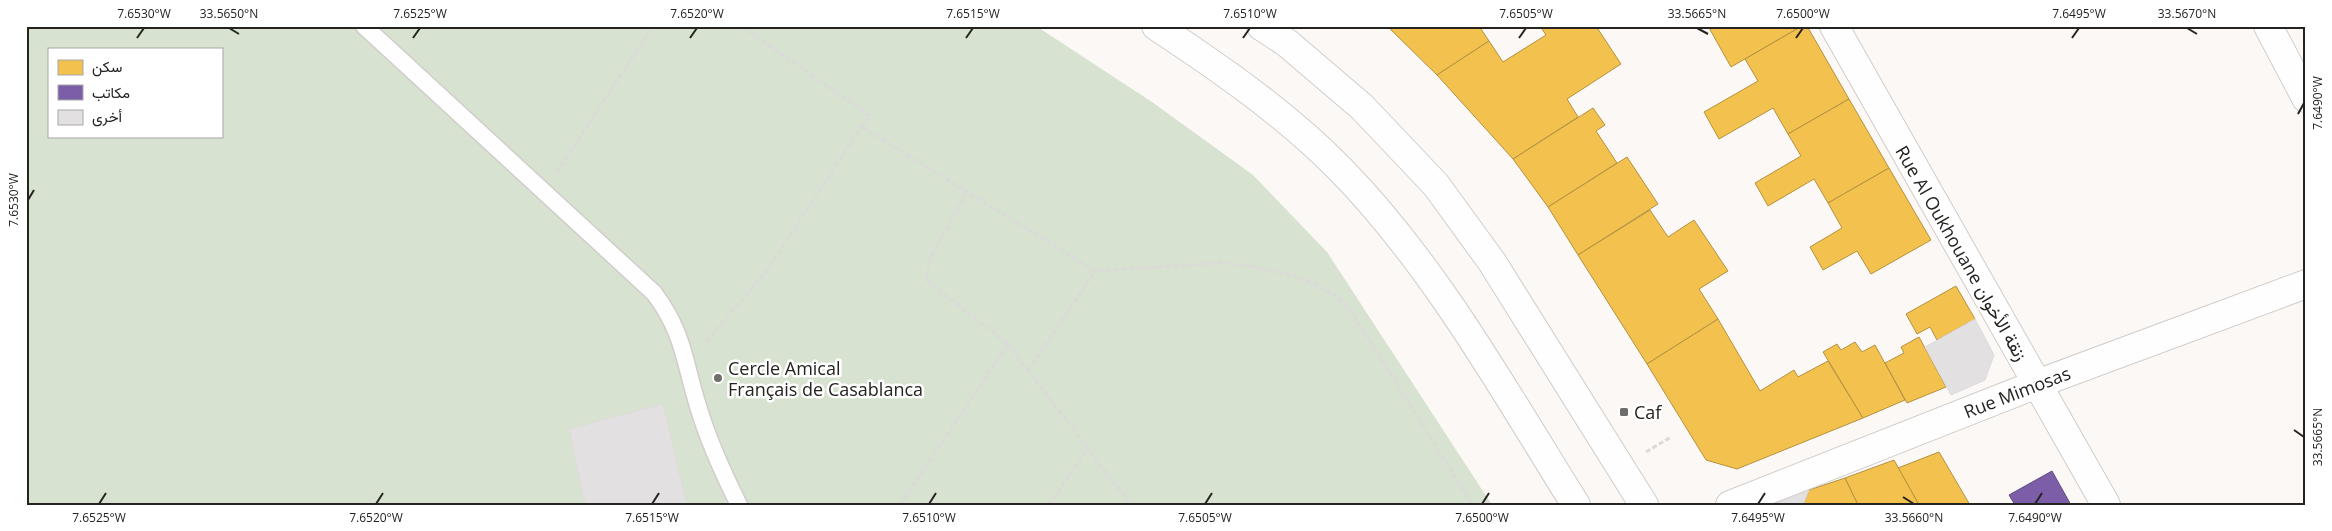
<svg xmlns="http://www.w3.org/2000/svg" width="2332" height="531" viewBox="0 0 2332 531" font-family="'Open Sans',Vazirmatn,sans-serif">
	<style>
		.green { fill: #d7e3d0; fill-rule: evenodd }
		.homes { fill: #f2c14e; stroke: #b49240 }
		.offices { fill: #7b5ea7; stroke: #614c7e }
		.building { fill: #e2e0e0; stroke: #dddbdb }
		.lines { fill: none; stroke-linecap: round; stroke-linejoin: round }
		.service-casing { stroke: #d0cdcb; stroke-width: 19 }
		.minor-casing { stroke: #d0cdcb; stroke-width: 30 }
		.secondary-casing { stroke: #d0cdcb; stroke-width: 30 }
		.path { stroke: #dcdad9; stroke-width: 3; stroke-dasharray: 5 2.5; stroke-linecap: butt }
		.service { stroke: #fefefe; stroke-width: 16 }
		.minor { stroke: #fefefe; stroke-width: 28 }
		.secondary { stroke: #fefefe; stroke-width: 28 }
		.ticks { fill: none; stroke: #252320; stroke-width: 2 }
		.poi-dot { fill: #706e6b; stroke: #fff; stroke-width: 2 }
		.labels { text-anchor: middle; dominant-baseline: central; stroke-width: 5; stroke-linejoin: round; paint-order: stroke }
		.street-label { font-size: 18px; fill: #252320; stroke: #fff }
		.poi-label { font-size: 18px; fill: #252320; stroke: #fff; text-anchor: start }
		.neatline { fill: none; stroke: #252320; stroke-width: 2 }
		.ticks-label { font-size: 12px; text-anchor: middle; fill: #252320 }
	</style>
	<rect width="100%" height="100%" fill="#fbf8f5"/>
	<path class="green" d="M26,26H1036L1152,102L1253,175L1327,252L1492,505H26ZM49,49H221V136H49Z"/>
	<g class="homes">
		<path d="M1387,26H1479L1489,41L1437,75Z"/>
		<path d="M1540,26H1596L1621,64L1567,99L1578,117L1513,159L1437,75L1489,41L1503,62L1546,35Z"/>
		<path d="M1708,26H1802L1731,67Z"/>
		<path d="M1802,26H1807L1849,99L1788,134L1773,108L1719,139L1704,112L1758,81L1745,59Z"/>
		<path d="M1849,99L1889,168L1828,203L1814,179L1768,206L1755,183L1801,156L1788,134Z"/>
		<path d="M1593,108L1605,125L1596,131L1617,163L1548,207L1513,159Z"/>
		<path d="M1627,157L1658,204L1578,255L1548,207Z"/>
		<path d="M1889,168L1931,240L1871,274L1857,251L1823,270L1810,247L1842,228L1828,203Z"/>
		<path d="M1650,210L1668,237L1694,220L1728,271L1699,289L1718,319L1647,364L1578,255Z"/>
		<path d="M1956,286L1975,319L1937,340L1930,327L1917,334L1906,314Z"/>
		<path d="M1718,319L1760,391L1794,370L1798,377L1828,361L1863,418L1737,469L1706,460L1647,364Z"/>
		<path d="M1919,337L1946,387L1907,403L1885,363L1904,353L1901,347Z"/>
		<path d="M1855,342L1862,352L1875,345L1905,400L1863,418L1823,352L1837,344L1841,350Z"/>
		<path d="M1939,452L1970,505H1919L1898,468Z"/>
		<path d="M1894,460L1919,505H1858L1845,478Z"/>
		<path d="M1845,478L1858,505H1803L1809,490Z"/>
	</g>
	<path class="offices" d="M2052,471L2071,505H2015L2009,495Z"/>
	<g class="building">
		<path d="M1975,319L1994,355L1985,380L1951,395L1925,347Z"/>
		<path d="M663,404L687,505H585L569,429Z"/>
		<path d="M1809,490L1803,505H1771Z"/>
	</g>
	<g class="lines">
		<defs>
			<path id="service" d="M364,26L654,293C684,333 684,361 698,406C708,440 723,473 739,505"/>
			<g id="minor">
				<path d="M1834,26L2106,505"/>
				<path d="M2268,26L2306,98"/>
				<path d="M1730,505L2037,384L2306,284"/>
			</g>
			<g id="secondary">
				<path d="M1156,26C1221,69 1286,114 1341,170C1435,266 1505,392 1576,505"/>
				<path d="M1261,26L1287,43L1362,107L1436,185L1492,262L1644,505"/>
			</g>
		</defs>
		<use href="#service" class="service-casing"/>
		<use href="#minor" class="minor-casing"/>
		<use href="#secondary" class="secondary-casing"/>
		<g class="path">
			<path d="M862,127L1095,271L1220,263L1245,265L1294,276L1316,285L1337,296L1349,308L1473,505"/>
			<path d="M557,172L653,26"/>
			<path d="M706,341L766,272L869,115L741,26"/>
			<path d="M1008,344L1131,505"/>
			<path d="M1028,371L1095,271"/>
			<path d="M1646,452L1671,437"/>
			<path d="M900,505L1008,344L926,280L930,259L966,193"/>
			<path d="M1049,505L1088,448"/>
		</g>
		<use href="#service" class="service"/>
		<use href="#minor" class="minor"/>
		<use href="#secondary" class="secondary"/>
	</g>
	<path class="ticks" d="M229,28L239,34M1697,28L1708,34M2187,28L2197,34M137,38L144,28M413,38L420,28M690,38L697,28M966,38L973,28M1243,38L1250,28M1519,38L1526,28M1796,38L1803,28M2072,38L2079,28M2298,114L2304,103M28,200L34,190M2294,430L2304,437M1903,497L1914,504M99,504L106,493M376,504L383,493M652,504L659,493M929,504L936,493M1205,504L1212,493M1482,504L1489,493M1758,504L1765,493M2035,504L2042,493"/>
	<g class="poi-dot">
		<circle cx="718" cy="378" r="5"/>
		<rect x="1619" y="407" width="10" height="10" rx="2.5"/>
	</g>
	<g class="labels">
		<g class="street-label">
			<text transform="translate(1962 253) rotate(60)">Rue Al Oukhouane زنقة الأخوان</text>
			<text transform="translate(2017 392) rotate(-21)">Rue Mimosas</text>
		</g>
		<g class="poi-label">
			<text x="728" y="368">Cercle Amical<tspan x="728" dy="21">Français de Casablanca</tspan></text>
			<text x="1634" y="412">Caf</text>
		</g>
	</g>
	<rect width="2332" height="531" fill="none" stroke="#ffffff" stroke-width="55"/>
	<rect x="48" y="48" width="175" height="90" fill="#ffffff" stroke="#a8a7a6"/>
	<rect x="58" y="60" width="25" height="15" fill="#f2c14e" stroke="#a8a7a6"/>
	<text x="92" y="72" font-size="15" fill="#252320">سكن</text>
	<rect x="58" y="85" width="25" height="15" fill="#7b5ea7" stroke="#a8a7a6"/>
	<text x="92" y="98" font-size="15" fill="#252320">مكاتب</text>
	<rect x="58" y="110" width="25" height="15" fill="#e2e0e0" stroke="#a8a7a6"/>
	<text x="92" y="122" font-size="15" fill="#252320">أخرى</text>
	<rect x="28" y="28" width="2276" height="476" class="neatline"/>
	<g class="ticks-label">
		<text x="144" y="18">7.6530°W</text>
		<text x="229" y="18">33.5650°N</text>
		<text x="420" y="18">7.6525°W</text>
		<text x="697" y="18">7.6520°W</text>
		<text x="973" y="18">7.6515°W</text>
		<text x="1250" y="18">7.6510°W</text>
		<text x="1526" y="18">7.6505°W</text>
		<text x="1697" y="18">33.5665°N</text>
		<text x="1803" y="18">7.6500°W</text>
		<text x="2079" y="18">7.6495°W</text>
		<text x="2187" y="18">33.5670°N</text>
		<text transform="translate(2318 103) rotate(-90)" y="4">7.6490°W</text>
		<text transform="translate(14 200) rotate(-90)" y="4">7.6530°W</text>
		<text transform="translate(2318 437) rotate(-90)" y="4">33.5665°N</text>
		<text x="99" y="522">7.6525°W</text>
		<text x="376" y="522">7.6520°W</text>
		<text x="652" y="522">7.6515°W</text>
		<text x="929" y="522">7.6510°W</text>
		<text x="1205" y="522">7.6505°W</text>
		<text x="1482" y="522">7.6500°W</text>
		<text x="1758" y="522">7.6495°W</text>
		<text x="1914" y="522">33.5660°N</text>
		<text x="2035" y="522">7.6490°W</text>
	</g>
</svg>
